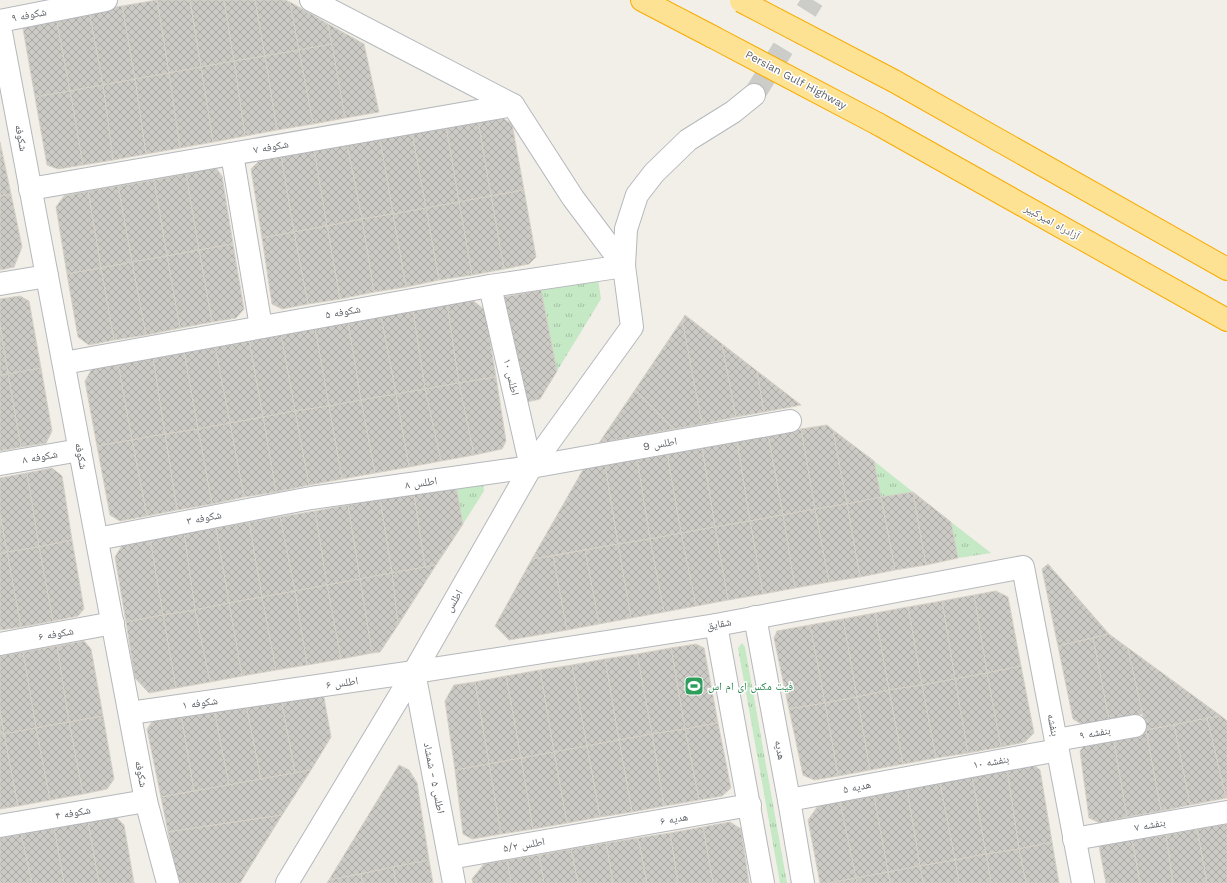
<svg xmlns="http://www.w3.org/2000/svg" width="1227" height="883" viewBox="0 0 1227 883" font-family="'Work Sans','Noto Naskh Arabic',sans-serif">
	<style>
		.grass { fill: url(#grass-tufts) }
		.building { fill: url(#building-cross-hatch); stroke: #d6d1c6 }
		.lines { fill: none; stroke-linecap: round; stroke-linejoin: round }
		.minor-tunnel { stroke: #ccccc8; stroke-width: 22; stroke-dasharray: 22 11; stroke-linecap: butt }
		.minor-casing { stroke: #b5b8bc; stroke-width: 24 }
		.highway-casing { stroke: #f9ab00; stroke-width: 24 }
		.minor { stroke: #fff; stroke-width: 22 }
		.highway { stroke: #fde293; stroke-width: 22 }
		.highway-bridge-casing { stroke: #f9ab00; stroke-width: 24; stroke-linecap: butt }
		.highway-bridge { stroke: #fde293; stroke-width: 22 }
		.labels { text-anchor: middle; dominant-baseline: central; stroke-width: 3; stroke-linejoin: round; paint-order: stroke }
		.street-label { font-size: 11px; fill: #5f6368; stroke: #fff }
		.leisure-label { font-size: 11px; fill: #27864d; stroke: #fff; text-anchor: start }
	</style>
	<defs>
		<pattern id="grass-tufts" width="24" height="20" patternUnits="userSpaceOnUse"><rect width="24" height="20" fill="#c5e8c5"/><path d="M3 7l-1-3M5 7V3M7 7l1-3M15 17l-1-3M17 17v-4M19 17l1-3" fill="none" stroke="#a3c0a4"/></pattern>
		<pattern id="building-cross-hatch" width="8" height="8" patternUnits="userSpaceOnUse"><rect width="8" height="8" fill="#cccac5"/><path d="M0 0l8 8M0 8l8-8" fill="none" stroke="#a9a8a4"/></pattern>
	</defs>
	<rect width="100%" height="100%" fill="#f1efe8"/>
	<g class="grass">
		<path d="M598,279L601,299L557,371L541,290Z"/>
		<path d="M874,461L913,492L881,497Z"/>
		<path d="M483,482L484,491L463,524L456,486Z"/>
		<path d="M951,522L991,553L958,558Z"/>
		<path d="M742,643L745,647L787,883H780L738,648Z"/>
	</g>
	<g class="building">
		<path d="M157,0H190L201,67L169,73Z"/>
		<path d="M157,0L169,73L135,79L122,6Z"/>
		<path d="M190,0H224L234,61L201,67Z"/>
		<path d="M224,0H255L265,56L234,61Z"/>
		<path d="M255,0H285L290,2L299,50L265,56Z"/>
		<path d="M290,2L328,24L332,44L299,50Z"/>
		<path d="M122,6L135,79L103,85L89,11Z"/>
		<path d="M89,11L103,85L70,91L56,17Z"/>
		<path d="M56,17L70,91L35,97L22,23Z"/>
		<path d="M328,24L364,44L379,112L345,118Z"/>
		<path d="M332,44L345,118L313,124L299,50Z"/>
		<path d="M299,50L313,124L277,130L265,56Z"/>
		<path d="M265,56L277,130L245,136L234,61Z"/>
		<path d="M234,61L245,136L213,142L201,67Z"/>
		<path d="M201,67L213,142L180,148L169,73Z"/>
		<path d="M169,73L180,148L146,154L135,79Z"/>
		<path d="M135,79L146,154L113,160L103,85Z"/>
		<path d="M103,85L113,160L83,165L70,91Z"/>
		<path d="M70,91L83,165L58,169L47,165L35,97Z"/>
		<path d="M501,117L512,124L524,190L491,196L478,121Z"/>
		<path d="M478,121L491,196L459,202L446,126Z"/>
		<path d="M446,126L459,202L426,208L412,133Z"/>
		<path d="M412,133L426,208L393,214L380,139Z"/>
		<path d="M380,139L393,214L362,219L347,144Z"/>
		<path d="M0,142L11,194L0,196Z"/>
		<path d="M347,144L362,219L327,226L314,150Z"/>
		<path d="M314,150L327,226L294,232L281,156Z"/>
		<path d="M281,156L294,232L262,238L251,169L260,160Z"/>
		<path d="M216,168L222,176L233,244L199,250L186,174Z"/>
		<path d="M186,174L199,250L167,256L154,180Z"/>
		<path d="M154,180L167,256L132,262L118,186Z"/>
		<path d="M118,186L132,262L101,268L88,191Z"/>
		<path d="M524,190L536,257L529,264L504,269L491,196Z"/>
		<path d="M88,191L101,268L67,274L56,207L64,196Z"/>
		<path d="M11,194L22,247L14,267L0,270V196Z"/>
		<path d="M491,196L504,269L472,275L459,202Z"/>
		<path d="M459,202L472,275L439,280L426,208Z"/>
		<path d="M426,208L439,280L406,287L393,214Z"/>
		<path d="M393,214L406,287L374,292L362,219Z"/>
		<path d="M362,219L374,292L340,299L327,226Z"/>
		<path d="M327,226L340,299L308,304L294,232Z"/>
		<path d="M294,232L308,304L282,309L272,304L262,238Z"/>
		<path d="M233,244L244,309L236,318L212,322L199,250Z"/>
		<path d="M199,250L212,322L180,328L167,256Z"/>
		<path d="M167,256L180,328L146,335L132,262Z"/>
		<path d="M132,262L146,335L114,340L101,268Z"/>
		<path d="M101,268L114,340L89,345L78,337L67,274Z"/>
		<path d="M541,290L557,371L540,399L527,402L504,297Z"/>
		<path d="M20,296L29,301L41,368L8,374L0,325V299Z"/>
		<path d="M472,300L485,310L496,377L459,383L447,304Z"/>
		<path d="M447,304L459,383L425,389L413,310Z"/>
		<path d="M413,310L425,389L396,394L381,316Z"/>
		<path d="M685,315L722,344L736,417L702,424L682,320Z"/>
		<path d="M381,316L396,394L361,400L348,322Z"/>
		<path d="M682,320L702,424L674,429L635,390Z"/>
		<path d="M348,322L361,400L329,406L315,328Z"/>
		<path d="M0,325L8,374L0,375Z"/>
		<path d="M315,328L329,406L295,411L281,334Z"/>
		<path d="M281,334L295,411L263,417L249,340Z"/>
		<path d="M249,340L263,417L230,423L215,347Z"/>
		<path d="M722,344L757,371L764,412L736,417Z"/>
		<path d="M215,347L230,423L198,429L184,352Z"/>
		<path d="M184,352L198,429L165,434L153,358Z"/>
		<path d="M153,358L165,434L132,440L118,364Z"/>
		<path d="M118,364L132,440L97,446L85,381L92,369Z"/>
		<path d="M41,368L52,431L46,443L21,447L8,374Z"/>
		<path d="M757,371L801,405L764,412Z"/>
		<path d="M8,374L21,447L0,451V375Z"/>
		<path d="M496,377L506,441L502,449L474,455L459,383Z"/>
		<path d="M459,383L474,455L441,461L425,389Z"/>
		<path d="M425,389L441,461L409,467L396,394Z"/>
		<path d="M635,390L674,429L599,443Z"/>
		<path d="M396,394L409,467L375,473L361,400Z"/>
		<path d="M361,400L375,473L342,479L329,406Z"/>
		<path d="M329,406L342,479L309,485L295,411Z"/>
		<path d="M295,411L309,485L276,492L263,417Z"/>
		<path d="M263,417L276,492L244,497L230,423Z"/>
		<path d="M230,423L244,497L212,504L198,429Z"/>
		<path d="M827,425L833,430L847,504L815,509L801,429Z"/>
		<path d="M198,429L212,504L177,510L165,434Z"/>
		<path d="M801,429L815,509L783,515L768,435Z"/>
		<path d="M833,430L874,461L881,497L847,504Z"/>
		<path d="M165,434L177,510L147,516L132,440Z"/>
		<path d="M768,435L783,515L750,521L737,441Z"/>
		<path d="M132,440L147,516L120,521L110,515L97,446Z"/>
		<path d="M737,441L750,521L715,527L702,447Z"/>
		<path d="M702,447L715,527L681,533L667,453Z"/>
		<path d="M667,453L681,533L650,539L637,459Z"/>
		<path d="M637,459L650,539L618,544L605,465Z"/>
		<path d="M605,465L618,544L532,559L584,468Z"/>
		<path d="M52,468L62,476L72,540L39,547L27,473Z"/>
		<path d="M27,473L39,547L7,552L0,514V478Z"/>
		<path d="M456,486L463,524L436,565L425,567L414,494Z"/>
		<path d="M913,492L926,565L895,570L881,497Z"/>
		<path d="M913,492L951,522L958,558L926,565Z"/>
		<path d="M414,494L425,567L392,573L380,499Z"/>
		<path d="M881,497L895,570L860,577L847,504Z"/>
		<path d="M380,499L392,573L360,579L348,505Z"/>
		<path d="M847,504L860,577L829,582L815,509Z"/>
		<path d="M348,505L360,579L327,585L315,511Z"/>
		<path d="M815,509L829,582L795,588L783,515Z"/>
		<path d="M315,511L327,585L295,591L280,517Z"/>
		<path d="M0,514L7,552L0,554Z"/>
		<path d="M783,515L795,588L763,594L750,521Z"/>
		<path d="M280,517L295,591L262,597L249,522Z"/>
		<path d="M750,521L763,594L728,600L715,527Z"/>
		<path d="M249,522L262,597L229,603L216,528Z"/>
		<path d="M715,527L728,600L696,606L681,533Z"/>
		<path d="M216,528L229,603L195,610L184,533Z"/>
		<path d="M184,533L195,610L163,615L150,539Z"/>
		<path d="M681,533L696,606L664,612L650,539Z"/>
		<path d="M150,539L163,615L126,622L115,557L123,544Z"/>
		<path d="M650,539L664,612L631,618L618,544Z"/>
		<path d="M72,540L84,609L78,616L53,621L39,547Z"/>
		<path d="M618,544L631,618L599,624L585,550Z"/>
		<path d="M39,547L53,621L21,627L7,552Z"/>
		<path d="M585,550L599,624L567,630L553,556Z"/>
		<path d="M7,552L21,627L0,630V554Z"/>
		<path d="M553,556L567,630L509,640L495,626L532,559Z"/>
		<path d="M1048,564L1109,634L1058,646L1042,569Z"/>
		<path d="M436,565L398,625L392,573Z"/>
		<path d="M392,573L398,625L380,652L372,653L360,579Z"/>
		<path d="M360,579L372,653L341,659L327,585Z"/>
		<path d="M327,585L341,659L307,665L295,591Z"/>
		<path d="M295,591L307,665L276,670L262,597Z"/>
		<path d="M996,591L1008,597L1021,666L987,673L974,595Z"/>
		<path d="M974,595L987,673L955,679L942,601Z"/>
		<path d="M262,597L276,670L242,676L229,603Z"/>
		<path d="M942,601L955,679L922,685L908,607Z"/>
		<path d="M229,603L242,676L210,682L195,610Z"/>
		<path d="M908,607L922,685L889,690L875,613Z"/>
		<path d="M195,610L210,682L176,688L163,615Z"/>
		<path d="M875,613L889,690L857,697L843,619Z"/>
		<path d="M163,615L176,688L149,693L135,678L126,622Z"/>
		<path d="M843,619L857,697L825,703L810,625Z"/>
		<path d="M810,625L825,703L789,709L774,638L777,631Z"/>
		<path d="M1109,634L1128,648L1143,714L1109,720L1093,638Z"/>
		<path d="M1093,638L1109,720L1083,725L1073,719L1058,646Z"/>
		<path d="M84,641L91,649L103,716L69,722L57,646Z"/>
		<path d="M696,644L704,648L718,723L685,729L671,648Z"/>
		<path d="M57,646L69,722L36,728L23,652Z"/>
		<path d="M671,648L685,729L652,734L637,654Z"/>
		<path d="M1128,648L1221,716L1146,730Z"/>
		<path d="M23,652L36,728L4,734L0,711V656Z"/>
		<path d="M637,654L652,734L619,740L605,659Z"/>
		<path d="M605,659L619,740L587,746L572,665Z"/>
		<path d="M572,665L587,746L554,752L540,670Z"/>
		<path d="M1021,666L1034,733L1025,742L1001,747L987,673Z"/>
		<path d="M540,670L554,752L521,758L506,676Z"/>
		<path d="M987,673L1001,747L968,753L955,679Z"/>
		<path d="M506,676L521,758L489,764L475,682Z"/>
		<path d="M955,679L968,753L936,758L922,685Z"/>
		<path d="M475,682L489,764L455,770L445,701L454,685Z"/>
		<path d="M922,685L936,758L903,764L889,690Z"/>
		<path d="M889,690L903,764L870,770L857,697Z"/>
		<path d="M323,692L331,737L311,770L295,773L281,699Z"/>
		<path d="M857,697L870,770L838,776L825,703Z"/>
		<path d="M281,699L295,773L261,779L246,705Z"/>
		<path d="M825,703L838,776L814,780L803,775L789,709Z"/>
		<path d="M246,705L261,779L229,785L214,710Z"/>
		<path d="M214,710L229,785L194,791L181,715Z"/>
		<path d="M0,711L4,734H0Z"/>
		<path d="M181,715L194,791L161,797L147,729L154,719Z"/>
		<path d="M103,716L114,779L107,789L83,794L69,722Z"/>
		<path d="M1221,716L1227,721V798H1226L1207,718Z"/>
		<path d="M1207,718L1226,798L1190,805L1174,725Z"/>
		<path d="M69,722L83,794L50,800L36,728Z"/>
		<path d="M718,723L731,788L722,796L699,800L685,729Z"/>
		<path d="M1174,725L1190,805L1161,811L1146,730Z"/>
		<path d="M36,728L50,800L18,806L4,734Z"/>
		<path d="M685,729L699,800L664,806L652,734Z"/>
		<path d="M1146,730L1161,811L1127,817L1113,737Z"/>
		<path d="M0,734H4L18,806L0,809Z"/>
		<path d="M652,734L664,806L632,812L619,740Z"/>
		<path d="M1113,737L1127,817L1100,823L1089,818L1080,751L1086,743Z"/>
		<path d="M619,740L632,812L600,817L587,746Z"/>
		<path d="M587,746L600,817L567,823L554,752Z"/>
		<path d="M554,752L567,823L533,829L521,758Z"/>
		<path d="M521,758L533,829L501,834L489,764Z"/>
		<path d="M489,764L501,834L472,839L463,834L455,770Z"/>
		<path d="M399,765L409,770L417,783L429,860L329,880Z"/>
		<path d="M1034,765L1040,770L1052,842L1019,849L1007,770Z"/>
		<path d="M311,770L282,815L168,832L161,797Z"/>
		<path d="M1007,770L1019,849L986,854L972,776Z"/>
		<path d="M972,776L986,854L955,860L940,783Z"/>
		<path d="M940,783L955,860L920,866L907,789Z"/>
		<path d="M907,789L920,866L888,872L874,796Z"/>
		<path d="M874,796L888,872L856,878L840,802Z"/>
		<path d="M840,802L856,878L829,883H820L808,820L818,806Z"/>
		<path d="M282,815L240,883H178L168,832Z"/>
		<path d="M116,817L124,825L134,883H99L88,822Z"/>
		<path d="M88,822L99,883H64L54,828Z"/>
		<path d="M730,822L741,829L749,883H713L703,827Z"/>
		<path d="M1227,824V883H1207L1197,829Z"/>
		<path d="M703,827L713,883H678L670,833Z"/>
		<path d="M54,828L64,883H32L21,834Z"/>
		<path d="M1197,829L1207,883H1173L1166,835Z"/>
		<path d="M670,833L678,883H647L638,838Z"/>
		<path d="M21,834L32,883H0V838Z"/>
		<path d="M1166,835L1173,883H1140L1132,840Z"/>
		<path d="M638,838L647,883H613L606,843Z"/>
		<path d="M1132,840L1140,883H1106L1099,846Z"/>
		<path d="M1052,842L1059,883H1026L1019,849Z"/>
		<path d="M606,843L613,883H578L571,849Z"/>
		<path d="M571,849L578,883H544L539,855Z"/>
		<path d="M1019,849L1026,883H991L986,854Z"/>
		<path d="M986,854L991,883H959L955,860Z"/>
		<path d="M539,855L544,883H511L507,860Z"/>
		<path d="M429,860L433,883H396L393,867Z"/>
		<path d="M507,860L511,883H473L472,879L484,864Z"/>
		<path d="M955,860L959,883H923L920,866Z"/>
		<path d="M920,866L923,883H890L888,872Z"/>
		<path d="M393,867L396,883H362L361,874Z"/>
		<path d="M888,872L890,883H857L856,878Z"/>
		<path d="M361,874L362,883H327L329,880Z"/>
		<path d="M856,878L857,883H829Z"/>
	</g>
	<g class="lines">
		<path class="minor-tunnel" d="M754,95L813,0"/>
		<defs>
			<g id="minor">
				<path d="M0,21L106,0"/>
				<path d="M0,27L146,801L168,883"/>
				<path d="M232,154L261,327"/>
				<path d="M30,189L513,105"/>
				<path d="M0,284L47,276"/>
				<path d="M490,286L531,467"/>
				<path d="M64,363L490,286L624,266L573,198L513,105L311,0"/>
				<path d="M0,464L80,450"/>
				<path d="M97,539L311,498L531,467L790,421"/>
				<path d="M755,617L789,800L803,883"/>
				<path d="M716,625L763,883"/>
				<path d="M0,644L113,623"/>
				<path d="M414,672L454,883"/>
				<path d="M130,713L414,672L716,625L1023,567L1083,883"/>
				<path d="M1056,740L1135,726"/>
				<path d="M789,800L1058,750"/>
				<path d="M0,826L146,801"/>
				<path d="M1074,839L1227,812"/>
				<path d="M450,858L750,805"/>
				<path d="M287,883L414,672L531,467L632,327L624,266L626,229L637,195L654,173L688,140L733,112L754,95"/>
			</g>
			<g id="highway">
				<path d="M642,0L713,37"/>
				<path d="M894,81L1227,269"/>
				<path d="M878,124L1227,320"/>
			</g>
		</defs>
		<use href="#minor" class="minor-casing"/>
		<use href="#highway" class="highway-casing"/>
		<use href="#minor" class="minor"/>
		<use href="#highway" class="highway"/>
		<defs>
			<g id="highway-bridge">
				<path d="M741,1L894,81"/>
				<path d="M713,37L878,124"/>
			</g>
		</defs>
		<use href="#highway-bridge" class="highway-bridge-casing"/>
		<use href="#highway-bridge" class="highway-bridge"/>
	</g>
	<defs>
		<symbol id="stadium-square" viewBox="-11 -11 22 22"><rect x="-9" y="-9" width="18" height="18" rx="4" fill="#2e9e5b" stroke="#fff"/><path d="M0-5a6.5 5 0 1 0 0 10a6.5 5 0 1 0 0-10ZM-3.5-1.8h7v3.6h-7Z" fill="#fff"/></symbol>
	</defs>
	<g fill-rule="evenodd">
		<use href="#stadium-square" x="683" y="675" width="22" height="22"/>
	</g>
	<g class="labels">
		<g class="street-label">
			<text transform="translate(29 15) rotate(-11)">شکوفه ۹</text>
			<text transform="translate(796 80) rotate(28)">Persian Gulf Highway</text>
			<text transform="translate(21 138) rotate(79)">شکوفه</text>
			<text transform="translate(271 147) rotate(-10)">شکوفه ۷</text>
			<text transform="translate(1052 222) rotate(29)">آزادراه امیرکبیر</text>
			<text transform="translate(343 312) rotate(-10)">شکوفه ۵</text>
			<text transform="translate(511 377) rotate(77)">اطلس ۱۰</text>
			<text transform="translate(660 444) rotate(-10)">اطلس 9</text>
			<text transform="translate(81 456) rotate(79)">شکوفه</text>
			<text transform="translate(40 457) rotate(-10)">شکوفه ۸</text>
			<text transform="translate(421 483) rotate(-8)">اطلس ۸</text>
			<text transform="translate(204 518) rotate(-11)">شکوفه ۳</text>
			<text transform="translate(454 601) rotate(-60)">اطلس</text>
			<text transform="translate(719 624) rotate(-10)">شقایق</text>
			<text transform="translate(56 634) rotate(-10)">شکوفه ۶</text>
			<text transform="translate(342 683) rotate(-8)">اطلس ۶</text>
			<text transform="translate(200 703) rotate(-8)">شکوفه ۱</text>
			<text transform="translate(1053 725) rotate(79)">بنفشه</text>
			<text transform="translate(1095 733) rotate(-10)">بنفشه ۹</text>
			<text transform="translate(780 750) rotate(79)">هدیه</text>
			<text transform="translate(991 762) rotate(-10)">بنفشه ۱۰</text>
			<text transform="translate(141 774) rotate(79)">شکوفه</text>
			<text transform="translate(434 778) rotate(79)">اطلس ۵ - شمشاد</text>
			<text transform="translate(857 787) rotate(-11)">هدیه ۵</text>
			<text transform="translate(73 813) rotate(-10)">شکوفه ۴</text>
			<text transform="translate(674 819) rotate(-10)">هدیه ۶</text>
			<text transform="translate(1150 825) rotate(-10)">بنفشه ۷</text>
			<text transform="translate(524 845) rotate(-10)">اطلس ۵/۲</text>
		</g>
		<g class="leisure-label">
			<text x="708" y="686">فیت مکس ای ام اس</text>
		</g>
	</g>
</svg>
